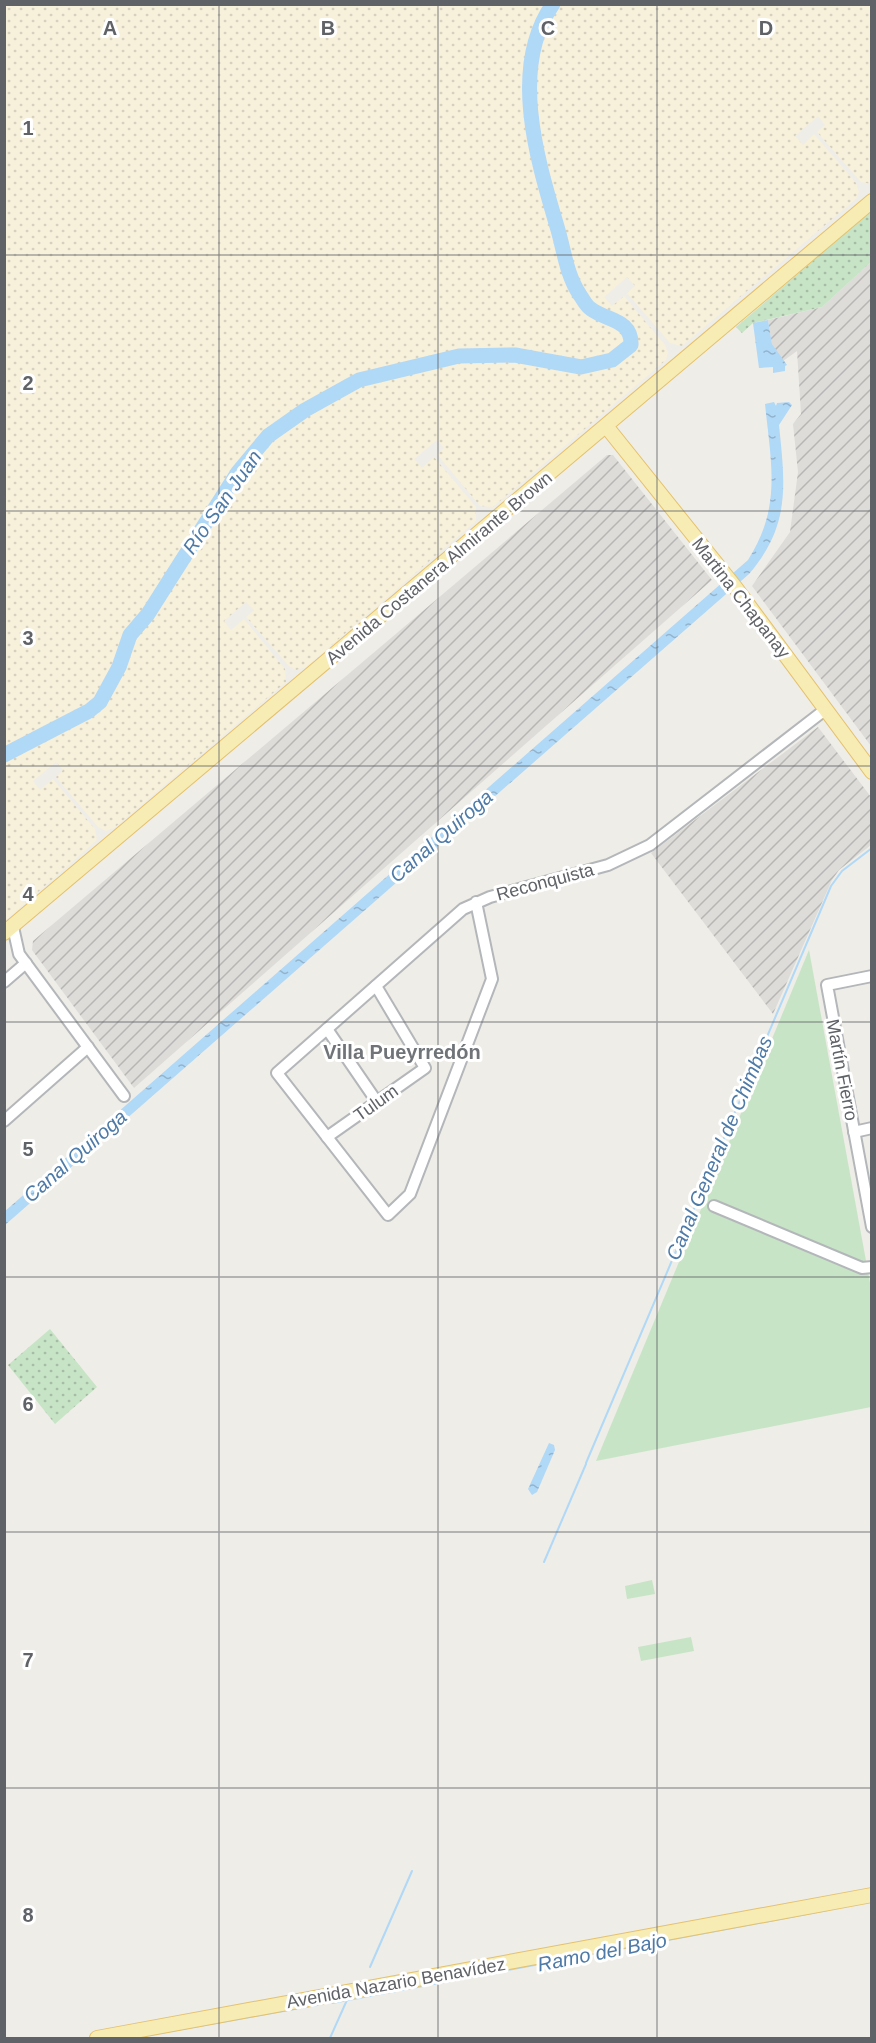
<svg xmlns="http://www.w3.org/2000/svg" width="876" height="2043" viewBox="0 0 876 2043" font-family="Helvetica,sans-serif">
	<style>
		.industrial { fill: url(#industrial-furrows) }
		.sand { fill: url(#sand-dots) }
		.park { fill: url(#park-dots) }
		.garden { fill: #c7e4c6 }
		.water { fill: url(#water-ripples) }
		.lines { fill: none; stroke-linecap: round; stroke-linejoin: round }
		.stream { stroke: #b0d8f7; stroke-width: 2 }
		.river { stroke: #b0d8f7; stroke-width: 15 }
		.minor-casing { stroke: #b4b7ba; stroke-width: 14 }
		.major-casing { stroke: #e4c16c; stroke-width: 16 }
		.minor { stroke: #fff; stroke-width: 10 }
		.major { stroke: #f7ecb4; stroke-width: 14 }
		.grid { fill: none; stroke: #5f6266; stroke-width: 1.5; stroke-opacity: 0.55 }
		.labels { text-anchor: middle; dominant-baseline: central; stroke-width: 6; stroke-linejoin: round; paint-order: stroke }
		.street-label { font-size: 18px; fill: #5f6266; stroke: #fff }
		.water-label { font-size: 20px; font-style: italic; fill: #4d7aa7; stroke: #fff }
		.neighbourhood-label { font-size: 20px; font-weight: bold; fill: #707478; stroke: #fff }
		.grid-label { font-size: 20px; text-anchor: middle; font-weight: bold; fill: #5f6266; stroke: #fff; stroke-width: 6; stroke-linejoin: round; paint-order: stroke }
	</style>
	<defs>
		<pattern id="industrial-furrows" width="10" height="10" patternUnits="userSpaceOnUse" patternTransform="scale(1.5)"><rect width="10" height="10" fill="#dedcd9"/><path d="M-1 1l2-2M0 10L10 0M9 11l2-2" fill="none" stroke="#b7b6b4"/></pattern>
		<pattern id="sand-dots" width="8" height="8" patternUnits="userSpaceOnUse" patternTransform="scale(1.5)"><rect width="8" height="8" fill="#f7f0da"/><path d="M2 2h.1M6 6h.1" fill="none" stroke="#d6d0be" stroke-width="1.8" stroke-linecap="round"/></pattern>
		<pattern id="park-dots" width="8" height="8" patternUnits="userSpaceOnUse" patternTransform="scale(1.5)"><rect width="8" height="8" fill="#c7e4c6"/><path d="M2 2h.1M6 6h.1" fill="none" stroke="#a5bca5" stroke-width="1.8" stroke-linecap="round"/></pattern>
		<pattern id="water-ripples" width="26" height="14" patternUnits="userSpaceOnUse" patternTransform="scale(1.5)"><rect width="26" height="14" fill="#b0d8f7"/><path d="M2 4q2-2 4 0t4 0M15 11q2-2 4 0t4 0" fill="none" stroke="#92b3cc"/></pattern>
	</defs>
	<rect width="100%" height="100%" fill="#efede7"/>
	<g class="industrial">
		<path d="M871,262V746L752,586L790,532L798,472L793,424L801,414L797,351L783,361L772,344L768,320L822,307Z"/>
		<path d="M607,455H613L712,580L134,1088L32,950L33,941Z"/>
		<path d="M818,727L871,797V845L839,870L832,880L773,1014L651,853Z"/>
	</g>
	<path class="sand" d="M5,4L871,5L872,184L861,182L817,132L825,125L818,116L795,136L803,145L814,134L856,183L859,192L856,199L682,346L670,343L627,293L635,286L627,277L604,297L612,306L624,296L665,345L668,352L666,360L493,507L480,506L437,454L444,448L437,440L414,459L422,468L434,457L476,507V521L306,667L296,670L289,666L246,617L254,610L246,602L224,621L231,630L244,619L285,669L286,682L114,828L106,831L98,827L56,777L63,770L56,762L33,781L40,790L53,779L95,829L97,840L5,921Z"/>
	<g class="park">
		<path d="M871,211V262L822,307L753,323L742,333L736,327Z"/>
		<path d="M50,1329L97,1387L55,1424L8,1365Z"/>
	</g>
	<g class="garden">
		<path d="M809,950L871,1288V1407L596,1461Z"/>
		<path d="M652,1580L655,1594L627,1599L625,1586Z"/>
		<path d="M691,1637L694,1651L641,1661L638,1647Z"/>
	</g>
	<g class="water">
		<path d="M768,320L772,344L787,365L785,366V371L773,373V367L759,368L753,323Z"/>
		<path d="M774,402L776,406L777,403L789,402L792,405L779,425C785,484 791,525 749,574L5,1225L4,1212L748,560C782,507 771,463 765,404Z"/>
		<path d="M549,1443L554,1445L555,1450L537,1492L532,1495L528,1489Z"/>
	</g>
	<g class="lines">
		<g class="stream">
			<path d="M586,1463L831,886L842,871L872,848"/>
			<path d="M544,1562L586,1464"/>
			<path d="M370,1967L412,1871"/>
			<path d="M332,2003L828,1910"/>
			<path d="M132,2038L323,2004"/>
			<path d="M330,2038L347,2000"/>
		</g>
		<path class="river" d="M4,755L89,711L100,702L119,667L130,635L148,614L238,472L268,436L305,410L359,380L459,356L515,355L581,367L612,360L631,345C632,319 607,321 591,309C586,306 583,299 580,295C567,276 564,251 558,230C538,162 508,68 553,4"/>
		<defs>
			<g id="minor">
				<path d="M476,902L492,979L410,1194L388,1215L277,1073L463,909L490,897L608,865L650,845L826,709"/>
				<path d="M13,927L19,954L124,1096"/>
				<path d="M872,976L827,985L872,1227"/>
				<path d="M4,982L26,963"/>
				<path d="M327,1029L377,1102"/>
				<path d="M4,1121L88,1047"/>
				<path d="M854,1132L872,1128"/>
				<path d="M327,1137L425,1068L376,986"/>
				<path d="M714,1206L862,1268L872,1267"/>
			</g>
			<g id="major">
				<path d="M606,426L735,587L872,772"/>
				<path d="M4,933L872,201"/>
				<path d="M97,2038L872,1895"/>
			</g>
		</defs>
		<use href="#minor" class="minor-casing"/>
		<use href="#major" class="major-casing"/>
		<use href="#minor" class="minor"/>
		<use href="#major" class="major"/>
	</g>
	<path class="grid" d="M219,4V2038M438,4V2038M657,4V2038M4,255H872M4,511H872M4,766H872M4,1022H872M4,1277H872M4,1532H872M4,1788H872"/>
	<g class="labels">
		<g class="street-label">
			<text transform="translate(439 568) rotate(-40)">Avenida Costanera Almirante Brown</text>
			<text transform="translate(741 598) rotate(52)">Martina Chapanay</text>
			<text transform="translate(545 882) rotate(-15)">Reconquista</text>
			<text transform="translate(842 1070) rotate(79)">Martín Fierro</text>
			<text transform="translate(376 1103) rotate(-35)">Tulum</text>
			<text transform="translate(396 1983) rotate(-10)">Avenida Nazario Benavídez</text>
		</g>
		<g class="water-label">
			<text transform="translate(222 502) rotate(-55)">Río San Juan</text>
			<text transform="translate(441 836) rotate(-41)">Canal Quiroga</text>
			<text transform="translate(719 1148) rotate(-67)">Canal General de Chimbas</text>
			<text transform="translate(75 1156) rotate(-41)">Canal Quiroga</text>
			<text transform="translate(602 1952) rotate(-11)">Ramo del Bajo</text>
		</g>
		<g class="neighbourhood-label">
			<text x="402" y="1052">Villa Pueyrredón</text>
		</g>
	</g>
	<g class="grid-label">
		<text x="110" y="35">A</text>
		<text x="328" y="35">B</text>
		<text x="548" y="35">C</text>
		<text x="766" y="35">D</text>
		<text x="28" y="135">1</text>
		<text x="28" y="390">2</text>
		<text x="28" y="645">3</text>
		<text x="28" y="901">4</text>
		<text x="28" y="1156">5</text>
		<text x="28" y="1411">6</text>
		<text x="28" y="1667">7</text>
		<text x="28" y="1922">8</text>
	</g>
	<rect width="876" height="2043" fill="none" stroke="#5f6266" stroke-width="12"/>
</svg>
